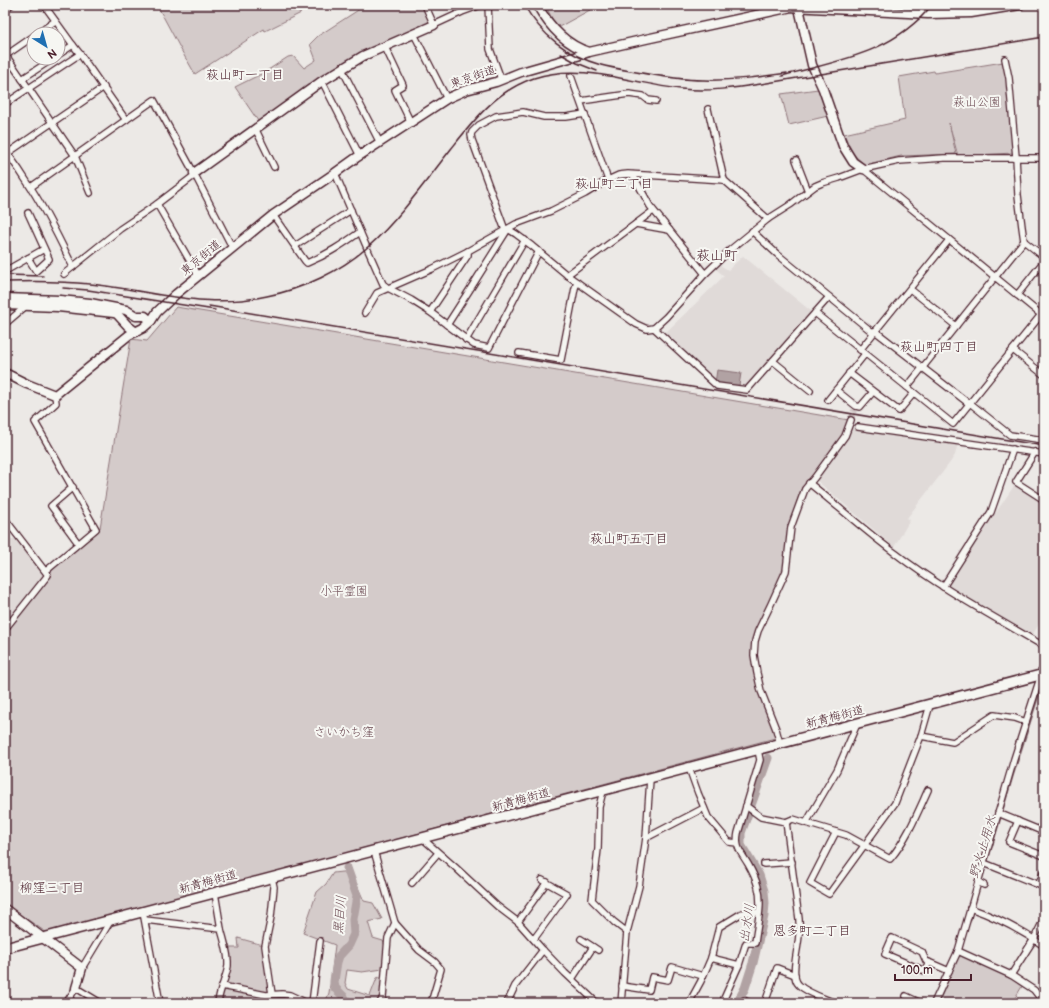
<svg xmlns="http://www.w3.org/2000/svg" width="1049" height="1008" viewBox="0 0 1049 1008" font-family="'Balsamiq Sans','Klee One',sans-serif">
	<style>
		.built { fill: #e0dad8 }
		.green { fill: #d4cbca; stroke: #8f757a }
		.water { fill: #b1a2a3; stroke: #886e73 }
		.lines { fill: none; stroke-linecap: round; stroke-linejoin: round }
		.stream { stroke: #886e73; stroke-width: 1.5 }
		.river { stroke: #b1a2a3; stroke-width: 9 }
		.street-tunnel { stroke: #ccc1c1; stroke-width: 5.5; stroke-dasharray: 5.5 3; stroke-linecap: butt }
		.street-casing { stroke: #4a1f2b; stroke-width: 8 }
		.secondary-casing { stroke: #4a1f2b; stroke-width: 11 }
		.primary-casing { stroke: #4a1f2b; stroke-width: 12 }
		.street { stroke: #f6f6f2; stroke-width: 5.5 }
		.secondary { stroke: #f6f6f2; stroke-width: 8 }
		.primary { stroke: #f6f6f2; stroke-width: 9 }
		.rail { stroke: #4a1f2b; stroke-width: 1.5 }
		.labels { text-anchor: middle; dominant-baseline: central; stroke-width: 4; stroke-linejoin: round; paint-order: stroke }
		.street-label { font-size: 12px; fill: #4a1f2b; stroke: #f6f6f2 }
		.park-label { font-size: 12px; fill: #6c4a53; stroke: #f6f6f2 }
		.neighbourhood-label { font-size: 13px; fill: #4a1f2b; stroke: #f6f6f2 }
		.water-label { font-size: 13px; font-style: italic; fill: #6e4d55; stroke: #f6f6f2 }
		.quarter-label { font-size: 14px; fill: #4a1f2b; stroke: #f6f6f2 }
	</style>
	<rect width="100%" height="100%" fill="#ece9e6"/>
	<filter id="ink" filterUnits="userSpaceOnUse"><feTurbulence type="fractalNoise" baseFrequency=".025" numOctaves="2"/><feDisplacementMap in="SourceGraphic" scale="8" xChannelSelector="R" yChannelSelector="G"/><feConvolveMatrix kernelMatrix="1 2 1 2 8 2 1 2 1" color-interpolation-filters="sRGB"/></filter>
	<g filter="url(#ink)">
		<g class="built">
			<path d="M832,5H927L924,10Z"/>
			<path d="M743,256L812,312L747,388L718,384L664,334L724,276L716,269L720,265L728,270Z"/>
			<path d="M850,427L958,443L955,455L949,464L907,518L910,520L894,547L815,479Z"/>
			<path d="M1016,483L1044,502V626L1040,623L1032,635L946,586Z"/>
			<path d="M12,539H17L43,573V576L5,624V542Z"/>
		</g>
		<g class="green">
			<path d="M157,5H298L296,7L301,13L265,31L264,29L195,74L187,60L186,59Z"/>
			<path d="M366,5H422L430,23L352,59L258,121L235,87L265,72L288,57L293,56L304,68L316,60L310,44L318,36Z"/>
			<path d="M545,5H599L557,28Z"/>
			<path d="M1003,62L1006,71L1014,151L1013,153L958,156L949,123L956,154L901,156L865,165L853,154L844,134L905,120L899,77L934,71L935,73Z"/>
			<path d="M818,89L828,116L789,125L781,94Z"/>
			<path d="M176,307L849,420L844,435L812,477L802,487L788,527L784,571L774,595L753,653L775,738L47,933L5,904V632L50,575L48,570L100,528L131,339L147,341Z"/>
			<path d="M351,871L364,901L373,903L382,919L368,922L373,938L383,941L385,946L383,969L362,972L347,970L345,983L348,989L370,996L377,978L382,976C382,985 381,995 376,1003H325L329,993L335,945L303,933L317,892L326,884L333,873Z"/>
			<path d="M238,938L263,945L271,997L284,996L300,1003H221V999L229,948H239Z"/>
			<path d="M959,951L1024,983L1012,1003H949L939,998Z"/>
		</g>
		<path class="water" d="M717,370L741,373L739,386L715,383Z"/>
		<g class="lines">
			<g class="stream">
				<path d="M1002,813L1013,776L1039,695"/>
				<path d="M987,863L1001,817"/>
				<path d="M981,882L986,866"/>
				<path d="M974,907L980,885"/>
				<path d="M969,924L973,910"/>
				<path d="M938,1003L959,954"/>
			</g>
			<g class="river">
				<path d="M347,868L357,896L353,919L354,934L349,945L339,956L337,962L334,981L335,988L344,997L348,1003"/>
				<path d="M737,1003L745,988L753,963L764,916L765,903L764,891L759,875L741,845V833L768,758"/>
			</g>
			<path class="street-tunnel" d="M851,420L854,410"/>
			<defs>
				<g id="street">
					<path d="M44,5L73,45L80,54L126,120"/>
					<path d="M425,5L434,25L462,12L481,5"/>
					<path d="M488,5L490,49L501,79"/>
					<path d="M5,9L11,5"/>
					<path d="M37,34L55,21"/>
					<path d="M414,34L447,99"/>
					<path d="M385,47L403,85L395,90L411,123"/>
					<path d="M5,54L75,156L90,193"/>
					<path d="M58,55L73,45"/>
					<path d="M5,56L34,36"/>
					<path d="M1005,59L1009,78L1016,157L1018,195L1022,227L1024,241L1044,257"/>
					<path d="M342,69L380,143"/>
					<path d="M571,76L608,180"/>
					<path d="M22,79L54,58"/>
					<path d="M322,81L360,156"/>
					<path d="M581,101L629,94L643,96L648,100L656,101"/>
					<path d="M5,104L80,54"/>
					<path d="M708,109L724,180"/>
					<path d="M255,128L274,167"/>
					<path d="M5,150C14,162 23,175 31,188C47,213 60,240 73,267"/>
					<path d="M5,155L104,87"/>
					<path d="M796,160L808,191"/>
					<path d="M863,169L1044,317"/>
					<path d="M335,173L367,248L383,284L388,288L411,300L430,312L474,345L489,348L539,251"/>
					<path d="M633,175L650,206L705,274"/>
					<path d="M31,187L154,100L194,173L232,247"/>
					<path d="M157,204L198,275"/>
					<path d="M28,213L49,259L36,271L28,258"/>
					<path d="M273,215L305,261L307,263C327,255 343,244 360,232"/>
					<path d="M636,224L669,230"/>
					<path d="M508,229L516,234L532,246L567,275L636,324L647,329L654,328L666,317L705,274L730,250L768,219L790,205L815,186L822,183L839,178L863,169L899,161L944,158H1044"/>
					<path d="M505,230L472,140L471,135L472,132L479,125L496,116L523,112L544,117H566L585,114"/>
					<path d="M752,231L777,254L871,331H875L967,402L970,403L1010,435L1044,440"/>
					<path d="M295,246L351,210"/>
					<path d="M5,270H7L44,249"/>
					<path d="M64,274L120,229L157,204L195,175"/>
					<path d="M567,275L653,211"/>
					<path d="M910,289L956,326"/>
					<path d="M1017,295L1044,261"/>
					<path d="M430,312L468,255V251"/>
					<path d="M365,313L377,293L432,269L468,251L516,224L551,211L585,194L608,180L619,175L628,174L724,180L768,219"/>
					<path d="M815,313L953,424L1044,311"/>
					<path d="M5,324L26,306"/>
					<path d="M447,325L474,283L508,229"/>
					<path d="M654,328L717,386L747,390L829,297"/>
					<path d="M466,340L525,240"/>
					<path d="M860,350L949,240"/>
					<path d="M1013,350L1044,375"/>
					<path d="M519,353L561,360L575,288L577,282"/>
					<path d="M773,361L810,391"/>
					<path d="M849,373L899,411L914,393"/>
					<path d="M907,387L1024,241"/>
					<path d="M836,390L856,406L860,407L873,392"/>
					<path d="M828,400L865,354"/>
					<path d="M858,427L1044,454"/>
					<path d="M1035,452L1016,482L1044,500"/>
					<path d="M809,483C838,506 865,531 895,553C940,588 991,615 1040,644L1044,648"/>
					<path d="M73,487L51,506L78,543"/>
					<path d="M5,519L48,575L5,629"/>
					<path d="M46,571L96,529L35,422L56,403L55,395"/>
					<path d="M943,587L991,512L1013,449"/>
					<path d="M921,736L953,742L994,715L1015,718L1026,722"/>
					<path d="M780,744L776,729L761,691L757,673L754,655L755,641L758,631L771,604L786,571L791,527L805,489L815,477L845,436L851,420"/>
					<path d="M689,768L698,793L708,817L729,842L737,843"/>
					<path d="M603,791L599,807L598,849L592,900L614,922L627,932"/>
					<path d="M746,806L761,817L786,822L793,819L846,835L890,859C907,839 917,814 928,790"/>
					<path d="M998,813L1044,832"/>
					<path d="M1018,821L1009,842L1044,856"/>
					<path d="M786,822L799,919C799,924 800,929 799,934C799,947 789,976 799,985C807,993 824,998 835,1003"/>
					<path d="M806,823L837,770L857,724"/>
					<path d="M836,832L810,883L829,894L895,803L921,736L930,705"/>
					<path d="M422,838L455,867L497,906L518,922L543,950L565,973L597,1003"/>
					<path d="M646,838L704,808"/>
					<path d="M374,851L395,923L388,938L383,997L380,1003"/>
					<path d="M984,863L1044,887"/>
					<path d="M764,864L792,862"/>
					<path d="M272,878L274,887L271,917L265,946L269,974L272,994"/>
					<path d="M978,882L984,885"/>
					<path d="M412,883L438,853"/>
					<path d="M1039,884L1044,871"/>
					<path d="M215,893L221,929"/>
					<path d="M970,908C996,917 1022,931 1044,946"/>
					<path d="M143,912L160,1003"/>
					<path d="M145,920L221,929C224,941 229,954 228,966C226,979 219,990 218,1003"/>
					<path d="M518,922L547,882"/>
					<path d="M395,923L419,950L435,962L441,969L431,1003"/>
					<path d="M534,939L567,894L542,880"/>
					<path d="M581,939L598,950"/>
					<path d="M958,951L1011,975L1034,990L1044,1003"/>
					<path d="M711,958L739,965L722,1003"/>
					<path d="M929,962L925,971L885,954L892,938L922,952L926,961L949,971"/>
					<path d="M739,965L746,943H755C757,925 763,905 758,887C756,879 752,871 748,864C741,852 735,848 738,833L760,760L758,750"/>
					<path d="M82,968L111,920"/>
					<path d="M1011,975L1034,939L1044,919"/>
					<path d="M572,979L593,947"/>
					<path d="M222,986L266,995L282,994L290,995L305,1002L316,1003"/>
					<path d="M622,986L649,990L652,977L668,980L672,967L703,976"/>
					<path d="M906,996L921,1003"/>
					<path d="M66,1003L76,988L101,1003"/>
					<path d="M312,1003L320,941"/>
					<path d="M507,1003L515,986L543,950"/>
					<path d="M621,1003L627,932L639,886L646,838L650,779"/>
					<path d="M689,1003L701,981L711,958L719,927L742,913L759,912"/>
					<path d="M743,1003L744,1000L750,1003"/>
					<path d="M765,1003L777,968L795,975"/>
					<path d="M934,1003L958,951L1014,759L1041,675L1044,663"/>
				</g>
				<g id="secondary">
					<path d="M537,5C549,26 566,45 589,52"/>
					<path d="M799,8L812,65L823,89L839,135L843,146L853,162L863,169"/>
					<path d="M194,173L322,81L363,56L434,25"/>
					<path d="M5,298L60,300L90,303L126,310L136,316H145L151,321"/>
					<path d="M5,305L58,307L114,313L117,314L128,326L136,332"/>
					<path d="M5,373L27,384L55,395L129,335L143,328L151,321L157,312L176,294L273,215L335,173L356,158L448,98L466,90L496,82L521,72L577,56L589,52L646,39L792,7L928,14L971,13L1020,5"/>
					<path d="M5,909L82,968L76,988"/>
					<path d="M5,999L6,1003"/>
				</g>
				<path id="primary" d="M5,948L1044,674"/>
			</defs>
			<use href="#street" class="street-casing"/>
			<use href="#secondary" class="secondary-casing"/>
			<use href="#primary" class="primary-casing"/>
			<use href="#street" class="street"/>
			<use href="#secondary" class="secondary"/>
			<use href="#primary" class="primary"/>
			<g class="rail">
				<path d="M524,5C541,35 568,56 601,65C612,68 625,70 636,72C658,76 680,80 703,80C731,81 759,77 787,73"/>
				<path d="M561,54L577,63L597,71"/>
				<path d="M782,76C839,60 892,54 932,5"/>
				<path d="M5,275L43,276"/>
				<path d="M5,282C33,281 62,281 90,284C151,290 205,310 267,296C303,289 341,271 369,246C399,219 426,181 451,149C475,119 496,91 534,78C583,62 632,84 681,89C708,92 735,88 761,84L1044,37"/>
				<path d="M63,288L88,290L215,310"/>
				<path d="M209,306L1044,446"/>
			</g>
		</g>
	</g>
	<g class="labels">
		<g class="street-label">
			<text transform="translate(473 77) rotate(-19)">東京街道</text>
			<text transform="translate(201 258) rotate(-40)">東京街道</text>
			<text transform="translate(835 717) rotate(-14)">新青梅街道</text>
			<text transform="translate(521 800) rotate(-15)">新青梅街道</text>
			<text transform="translate(208 882) rotate(-15)">新青梅街道</text>
		</g>
		<g class="park-label">
			<text x="977" y="102">萩山公園</text>
			<text x="344" y="591">小平霊園</text>
			<text x="344" y="732">さいかち窪</text>
		</g>
		<g class="neighbourhood-label">
			<text x="245" y="75">萩山町一丁目</text>
			<text x="614" y="184">萩山町二丁目</text>
			<text x="939" y="347">萩山町四丁目</text>
			<text x="629" y="539">萩山町五丁目</text>
			<text x="52" y="888">柳窪三丁目</text>
			<text x="812" y="931">恩多町二丁目</text>
		</g>
		<g class="water-label">
			<text transform="translate(983 847) rotate(-73)">野火止用水</text>
			<text transform="translate(340 915) rotate(-85)">黒目川</text>
			<text transform="translate(747 923) rotate(-81)">出水川</text>
		</g>
		<g class="quarter-label">
			<text x="717" y="255">萩山町</text>
		</g>
	</g>
	<rect width="1049" height="1008" fill="none" stroke="#f6f6f2" stroke-width="20"/>
	<rect x="10" y="10" width="1029" height="988" fill="none" stroke="#4a1f2b" stroke-width="1.5" filter="url(#ink)"/>
	<g transform="translate(46 46) rotate(143)"><circle r="19" fill="#f6f6f2" stroke="#b1a0a2"/>
	<path d="M0-3L7 15L0 10L-7 15Z" fill="#1f6fb2"/>
	<text y="-6" font-size="11" font-weight="bold" text-anchor="middle" fill="#4a1f2b">N</text>
	</g>
	<path d="M895 974v6h76v-6" fill="none" stroke="#4a1f2b" stroke-width="2"/>
	<text x="901" y="974" font-size="12" fill="#4a1f2b" stroke="#f6f6f2" stroke-width="3" paint-order="stroke">100 m</text>
</svg>
